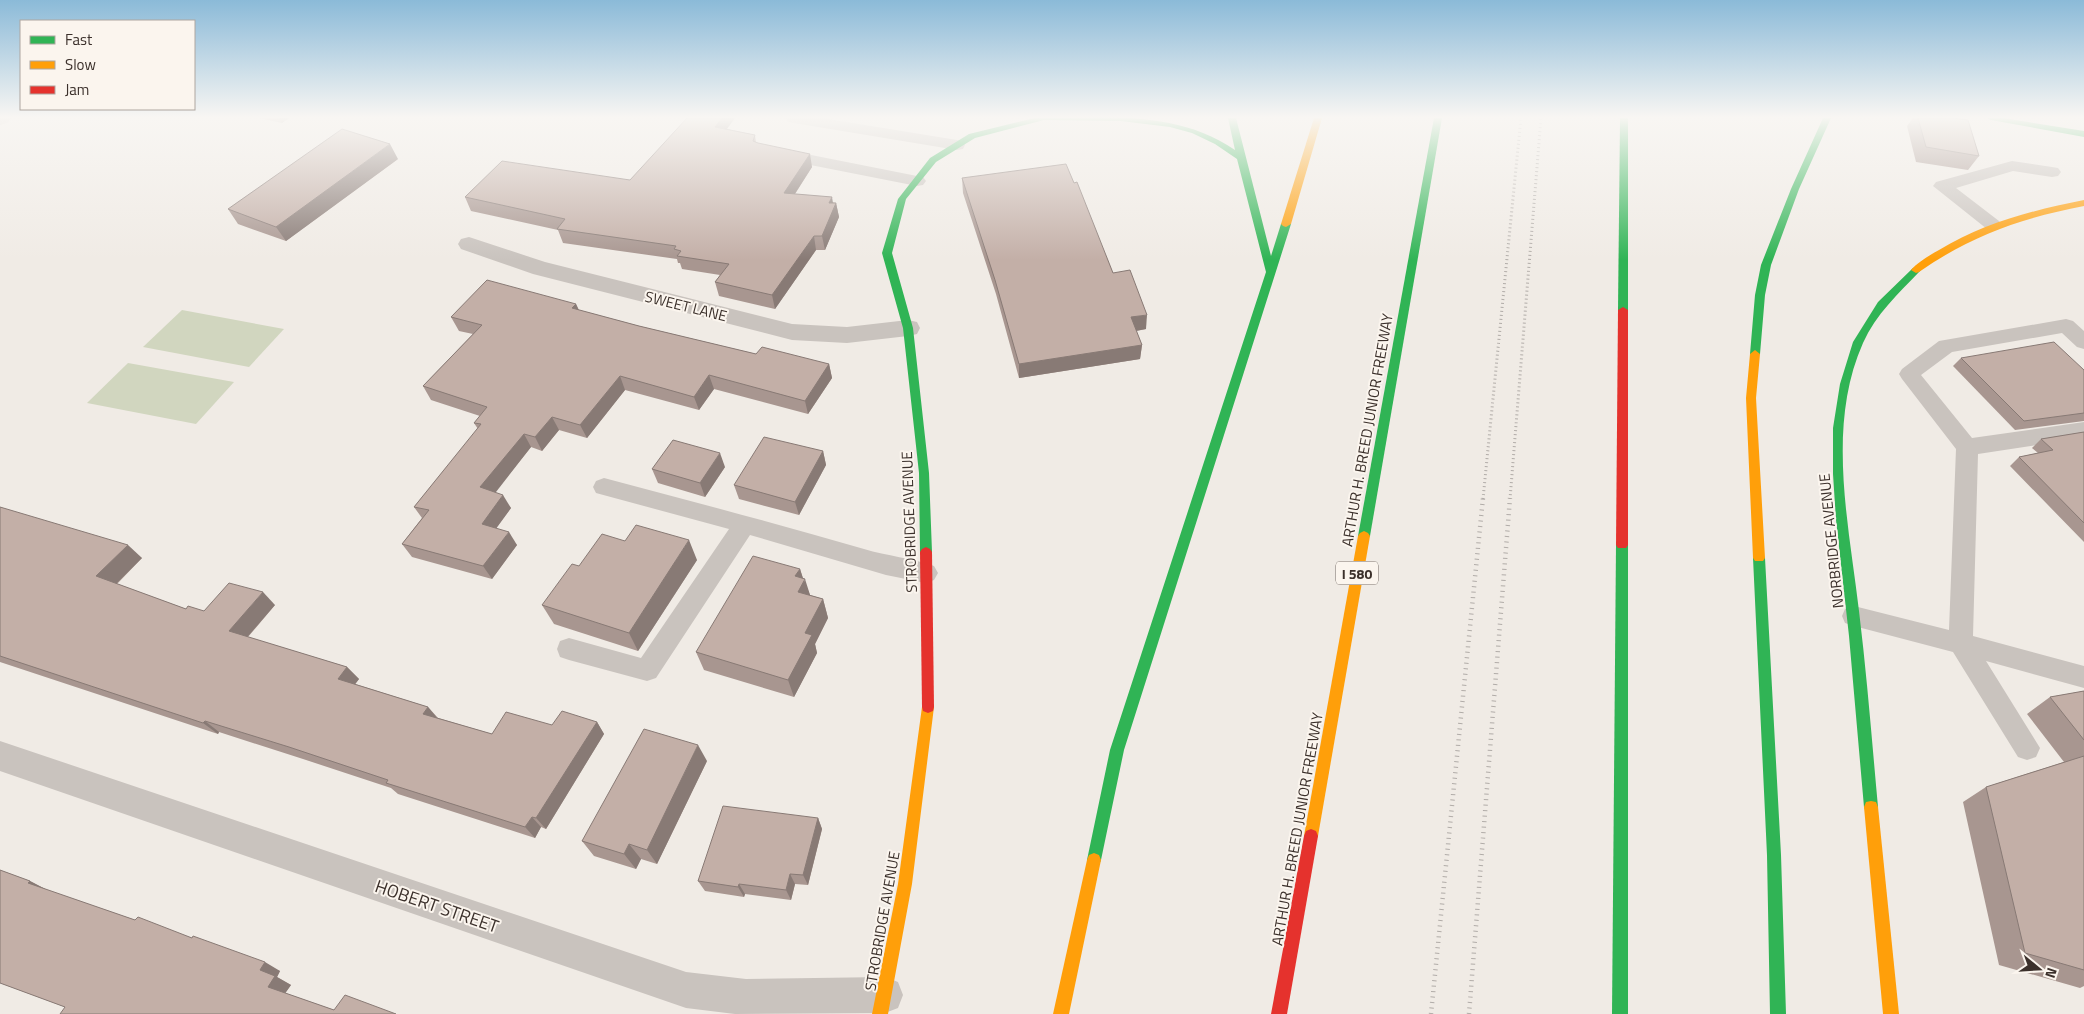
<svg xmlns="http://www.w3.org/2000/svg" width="2084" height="1014" viewBox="0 0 2084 1014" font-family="'Titillium Web',sans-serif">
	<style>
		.green { fill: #d1d6bf }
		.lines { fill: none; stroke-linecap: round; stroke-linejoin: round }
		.lane { fill: #c9c3be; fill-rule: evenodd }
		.street { fill: #c9c3be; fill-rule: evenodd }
		.fast { fill: #30b455; fill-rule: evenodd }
		.slow { fill: #ff9f0a; fill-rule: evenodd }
		.jam { fill: #e5322d; fill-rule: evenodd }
		.rail-far1 { stroke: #b1aca8; stroke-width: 3; stroke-dasharray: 1 3; stroke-linecap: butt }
		.rail { stroke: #b1aca8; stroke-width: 4.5; stroke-dasharray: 1 4.5; stroke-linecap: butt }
		.wall { fill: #a89690 }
		.shaded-wall { fill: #887a75 }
		.building { fill: #c3afa7; stroke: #887a75 }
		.labels { text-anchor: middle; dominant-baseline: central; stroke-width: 4; stroke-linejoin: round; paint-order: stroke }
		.shield { fill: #fbf5ee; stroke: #756b66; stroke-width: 1 }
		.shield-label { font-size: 14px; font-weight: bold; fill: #3b302b }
		.street-label { font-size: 15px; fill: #3b302b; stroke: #fbf5ee }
		.near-street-label { font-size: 18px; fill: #3b302b; stroke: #fbf5ee }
	</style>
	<rect width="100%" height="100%" fill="#f0ebe5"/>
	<g class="green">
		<path d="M182,310L284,329L249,367L143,347Z"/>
		<path d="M128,363L234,382L196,424L87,403Z"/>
	</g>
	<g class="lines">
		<g class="lane">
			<path d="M786,118H822L957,140L963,141L965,145L963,149L957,150L794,123L788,122Z"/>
			<path d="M781,149L917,176L923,177L926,181L923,185L917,186L775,158L772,154L775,150Z"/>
			<path d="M2012,161L2052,167L2058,168L2061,172L2058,176L2052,177L2013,171L1956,188L1999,221L2002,225L1999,229L1993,231L1987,229L1933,186L1936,182Z"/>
			<path d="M2066,319L2073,321L2084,331V349L2077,347L2062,333L1952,352L1921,375L1972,438L2084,422V438L1978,454L1973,636L2084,666V688L1986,661L2040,748L2036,757L2027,760L2018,757L1953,652L1854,626L1845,623L1842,616L1845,609L1854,606L1949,630L1956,449L1902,379L1899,374L1902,369L1939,341Z"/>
			<path d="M604,478C691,501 778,524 864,549C887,556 912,558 934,566L938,573L934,580L926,583L886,575L750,535L656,678L647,681L569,660L560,657L557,649L560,641L569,638L641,658L729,529L596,493L593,487L596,481Z"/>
		</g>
		<g class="street">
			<path d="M0,118H11L7,123L0,125Z"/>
			<path d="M469,237L545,262L792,324L847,327L908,320L917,322L920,328L917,334L908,336L847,343L792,340L533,274L461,249L458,244L461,239Z"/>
			<path d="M0,741L686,972L746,979L885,977L898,982L903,995L898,1008L885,1013L735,1014L686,1008L0,771Z"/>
		</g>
		<g class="fast">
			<path d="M1035,118C1103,118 1176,109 1235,150L1228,118H1236L1271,256L1281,224L1286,221L1291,224L1124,750L1101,860L1099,865L1094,867L1089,865L1087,860L1110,750L1266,272L1237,159L1215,144L1192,133L1170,127L1121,121L1044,120L975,138L936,162L906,199L892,253L913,328L929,473L932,552L930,555H922L920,552L919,473L903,328L882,253L898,199L930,158L969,134Z"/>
			<path d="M1434,118H1442L1370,536L1368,539H1360L1358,536Z"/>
			<path d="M1620,118H1628V310L1623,313L1618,310Z"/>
			<path d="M1823,118H1831L1799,189L1771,265L1765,295L1760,354L1755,358L1750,354L1755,295L1761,265L1791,189Z"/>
			<path d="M1987,118H2003L2084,131V137L1991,120Z"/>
			<path d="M1916,267L1921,270L1919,272C1898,294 1876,314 1863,343C1826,426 1849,525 1859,611C1867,676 1872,742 1878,807L1876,812L1871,813L1866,812L1864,807L1849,636L1836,520L1833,474V428L1840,384L1853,342L1878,302L1913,268Z"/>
			<path d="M1622,540L1626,542L1628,545V1014H1612L1616,545L1618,542Z"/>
			<path d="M1759,553L1763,555L1765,558L1781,855L1786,1014H1770L1767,855L1753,558L1755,555Z"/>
		</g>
		<g class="slow">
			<path d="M1314,118H1322L1291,224L1286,227L1283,226L1281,224Z"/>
			<path d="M2084,200V206C2022,218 1972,235 1919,272L1916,273L1911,270C1918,262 1930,255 1939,250C1984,223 2033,210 2084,200Z"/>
			<path d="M1755,350L1760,354L1756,398L1765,558L1763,561H1755L1753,558L1746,398L1750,354Z"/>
			<path d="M1364,531L1368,533L1370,536L1318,836L1316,841L1311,843L1306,841L1304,836L1358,536L1360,533Z"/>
			<path d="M928,701L933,703L934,707L912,884L888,1014H872L898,884L922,707L923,703Z"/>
			<path d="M1871,801L1876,802L1878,807L1899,1014H1883L1864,807L1866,802Z"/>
			<path d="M1094,853L1099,855L1101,860L1069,1014H1053L1087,860L1089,855Z"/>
		</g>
		<g class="jam">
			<path d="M1623,307L1628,310V545L1626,548H1618L1616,545L1618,310Z"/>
			<path d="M926,547L930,549L932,552L934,707L933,711L928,713L923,711L922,707L920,552L922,549Z"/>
			<path d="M1311,829L1316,831L1318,836L1287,1014H1271L1304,836L1306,831Z"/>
		</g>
		<g class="rail-far1">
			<path d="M1483,499L1521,118"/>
			<path d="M1510,499L1541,118"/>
		</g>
		<g class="rail">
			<path d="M1431,1014L1483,498"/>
			<path d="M1469,1014L1510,498"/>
		</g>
	</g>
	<g class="wall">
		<path d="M259,118H289L282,123Z"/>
		<path d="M1913,118H1953L1979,156L1968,170L1916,162L1907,126Z"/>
		<path d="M727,129L755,135L756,143L812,167L795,194L836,203L839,217L825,250H816L775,309L719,296L715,282L720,275L682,269L680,263H678L677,259L563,243L558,230L471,211L465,197L630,180Z"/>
		<path d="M398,159L286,241L238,224L228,209Z"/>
		<path d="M962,178L1074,183L1113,273L1146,329L1136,331L1142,345L1140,359L1019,378L996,294L963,193Z"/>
		<path d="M576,304L579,310L639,326L756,354L829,364L832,378L808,414L714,389L699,410L625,390L587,438L559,430L542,451L531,447L495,492L511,508L496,528L517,545L492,579L412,557L402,544L422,518L414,507L478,429L474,423L480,416L431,400L423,386L473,334L459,331L451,317Z"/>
		<path d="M1961,358L2084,370V421L2015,430L1953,366Z"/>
		<path d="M2084,432V542L2010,466L2019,457L2038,453L2032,448L2041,439Z"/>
		<path d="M823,451L826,465L799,515L739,499L734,485Z"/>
		<path d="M725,467L705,497L658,483L652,469Z"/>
		<path d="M0,507L142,558L117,584L186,609L204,611L275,605L248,637L347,667L359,679L355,684L428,707L438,718L492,734L552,725L597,722L604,734L546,829L541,827L535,838L398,794L391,788L303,759L219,732L218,734L0,662Z"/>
		<path d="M697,560L638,651L554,624L542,605L579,566Z"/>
		<path d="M800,569L803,578L810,595L823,599L828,618L815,644L817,653L794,697L704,670L696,652Z"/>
		<path d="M2084,691V986L2080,988L1999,965L1963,802L1986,787L2064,762L2027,714L2050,697Z"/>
		<path d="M707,761L657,864L641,859L636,869L594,856L582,841Z"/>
		<path d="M818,818L822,829L808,885L795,884L791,900L745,894L744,897L705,891L698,881Z"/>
		<path d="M0,870L30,881L47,890L135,920L192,938L280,971L277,977L291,985L285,993L334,1010L396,1014L65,1007L0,983Z"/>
	</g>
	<g class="shaded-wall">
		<path d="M279,118H289L282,123Z"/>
		<path d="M722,118H735L719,140L715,127Z"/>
		<path d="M390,144L398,159L286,241L276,227Z"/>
		<path d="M810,154L812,167L787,206L784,193Z"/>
		<path d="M832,197L834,209L836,203L839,217L825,250L822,236L829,203Z"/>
		<path d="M814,236L816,250L775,309L772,295Z"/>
		<path d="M576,304L582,318L572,308Z"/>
		<path d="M1147,315L1146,329L1130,332L1131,317Z"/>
		<path d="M1142,345L1140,359L1019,378V364Z"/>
		<path d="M829,364L832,378L808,414L805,401Z"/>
		<path d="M709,375L714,389L699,410L694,397Z"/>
		<path d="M620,376L625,390L587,438L580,425Z"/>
		<path d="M552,417L559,430L542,451L535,437Z"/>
		<path d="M524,434L531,447L489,501L480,487Z"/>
		<path d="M823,451L826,465L799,515L795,502Z"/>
		<path d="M720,453L725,467L705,497L700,483Z"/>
		<path d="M503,495L511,508L490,537L482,524Z"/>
		<path d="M509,532L517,545L492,579L483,566Z"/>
		<path d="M689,540L697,560L638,651L629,633Z"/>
		<path d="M128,545L142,558L111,589L96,576Z"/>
		<path d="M800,569L804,582L805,579L811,598L798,592L795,576Z"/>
		<path d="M263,592L275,605L242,643L229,631Z"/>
		<path d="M823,599L828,618L815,644L817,653L794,697L788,680L805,633Z"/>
		<path d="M347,667L359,679L350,691L338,679Z"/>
		<path d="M428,707L438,719L423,714Z"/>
		<path d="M205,721L219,732L218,734L203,723Z"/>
		<path d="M597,722L604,734L546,829L536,818Z"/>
		<path d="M698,745L707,761L657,864L647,850Z"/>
		<path d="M532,817L541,827L535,838L525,827Z"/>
		<path d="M818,818L822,829L808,885L803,875Z"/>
		<path d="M629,844L641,859L636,869L624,854Z"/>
		<path d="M790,874L795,884L791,900L786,890Z"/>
		<path d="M30,881L49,891L28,883Z"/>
		<path d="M739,884L745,894L744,897L738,887Z"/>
		<path d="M265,962L280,971L277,977L291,985L284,995L268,987L260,970Z"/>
	</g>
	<g class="building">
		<path d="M687,118H722L715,127L755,135L753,141L758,143L810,154L784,193L832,197L829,203H836L822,236H814L772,295L715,282L729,264L677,256L681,251L674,249L676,246L557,229L565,219L465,197L502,161L630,180Z"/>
		<path d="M1918,118H1953L1968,120L1979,156L1926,147Z"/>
		<path d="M342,129L390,144L276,227L228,209Z"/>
		<path d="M1066,164L1074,183L1077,182L1113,273L1130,270L1147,315L1131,317L1142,345L1019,364L995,280L962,178Z"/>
		<path d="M487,280L576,304L572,308L639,326L756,354L762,347L829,364L805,401L709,375L694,397L620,376L580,425L552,417L535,437L524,434L480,487L503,495L482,524L509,532L483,566L402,544L429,510L414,507L481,424L474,423L487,407L423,386L482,325L451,317Z"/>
		<path d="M2054,342L2084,370V413L2024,421L1961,358Z"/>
		<path d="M2084,432V523L2019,457L2053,450L2041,439Z"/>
		<path d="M764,437L823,451L795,502L734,485Z"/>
		<path d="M673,440L720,453L700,483L652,469Z"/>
		<path d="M0,507L128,545L96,576L186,609L188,606L204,611L229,583L263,592L229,631L347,667L338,679L428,707L423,714L492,734L506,712L552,725L562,711L597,722L536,818L532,817L525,827L386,783L388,780L289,747L205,721L203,723L0,656Z"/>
		<path d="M636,525L689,540L629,633L542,605L572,564L579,566L602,534L625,541Z"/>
		<path d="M753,556L800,569L795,576L805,579L798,592L823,599L805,633L812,635L788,680L696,652Z"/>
		<path d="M2084,691V740L2050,697Z"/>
		<path d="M644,729L698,745L647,850L629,844L624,854L582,841Z"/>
		<path d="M2084,756V970L2025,953L1986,787Z"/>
		<path d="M723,806L818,818L803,875L790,874L786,890L739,884L738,887L698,881Z"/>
		<path d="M0,870L30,881L28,883L135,920L138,917L192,938L193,936L265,962L260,970L275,976L268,987L334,1010L345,995L396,1014H60L65,1007L0,983Z"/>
	</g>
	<linearGradient id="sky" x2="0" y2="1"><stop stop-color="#8bbad8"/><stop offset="0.45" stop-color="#f8f6f3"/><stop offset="1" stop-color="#f8f6f3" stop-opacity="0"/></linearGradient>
	<rect width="2084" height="260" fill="url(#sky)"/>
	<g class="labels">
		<rect class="shield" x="1336" y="561.5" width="42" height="23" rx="4"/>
		<g class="shield-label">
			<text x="1357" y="573">I 580</text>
		</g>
		<g class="street-label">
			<text transform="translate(686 306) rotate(14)">SWEET LANE</text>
			<text transform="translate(1367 430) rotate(-80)">ARTHUR H. BREED JUNIOR FREEWAY</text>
			<text transform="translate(909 522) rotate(-92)">STROBRIDGE AVENUE</text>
			<text transform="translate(1831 541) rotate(-96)">NORBRIDGE AVENUE</text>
			<text transform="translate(1297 829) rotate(-80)">ARTHUR H. BREED JUNIOR FREEWAY</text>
			<text transform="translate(882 921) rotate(-80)">STROBRIDGE AVENUE</text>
		</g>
		<g class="near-street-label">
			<text transform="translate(437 906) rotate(19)">HOBERT STREET</text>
		</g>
	</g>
	<rect x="20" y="20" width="175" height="90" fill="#fbf5ee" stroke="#aea6a0"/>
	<rect x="30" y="36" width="25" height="8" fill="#30b455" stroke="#aea6a0"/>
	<text x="65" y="45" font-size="15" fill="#3b302b">Fast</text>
	<rect x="30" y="61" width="25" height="8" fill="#ff9f0a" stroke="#aea6a0"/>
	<text x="65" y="70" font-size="15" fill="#3b302b">Slow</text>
	<rect x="30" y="86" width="25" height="8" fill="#e5322d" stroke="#aea6a0"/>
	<text x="65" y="95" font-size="15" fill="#3b302b">Jam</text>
	<g transform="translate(2039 969) rotate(108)" stroke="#fbf5ee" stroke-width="4" paint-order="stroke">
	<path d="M0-4L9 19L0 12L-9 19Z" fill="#3b302b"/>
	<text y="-8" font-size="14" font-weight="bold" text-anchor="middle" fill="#3b302b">N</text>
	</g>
</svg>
